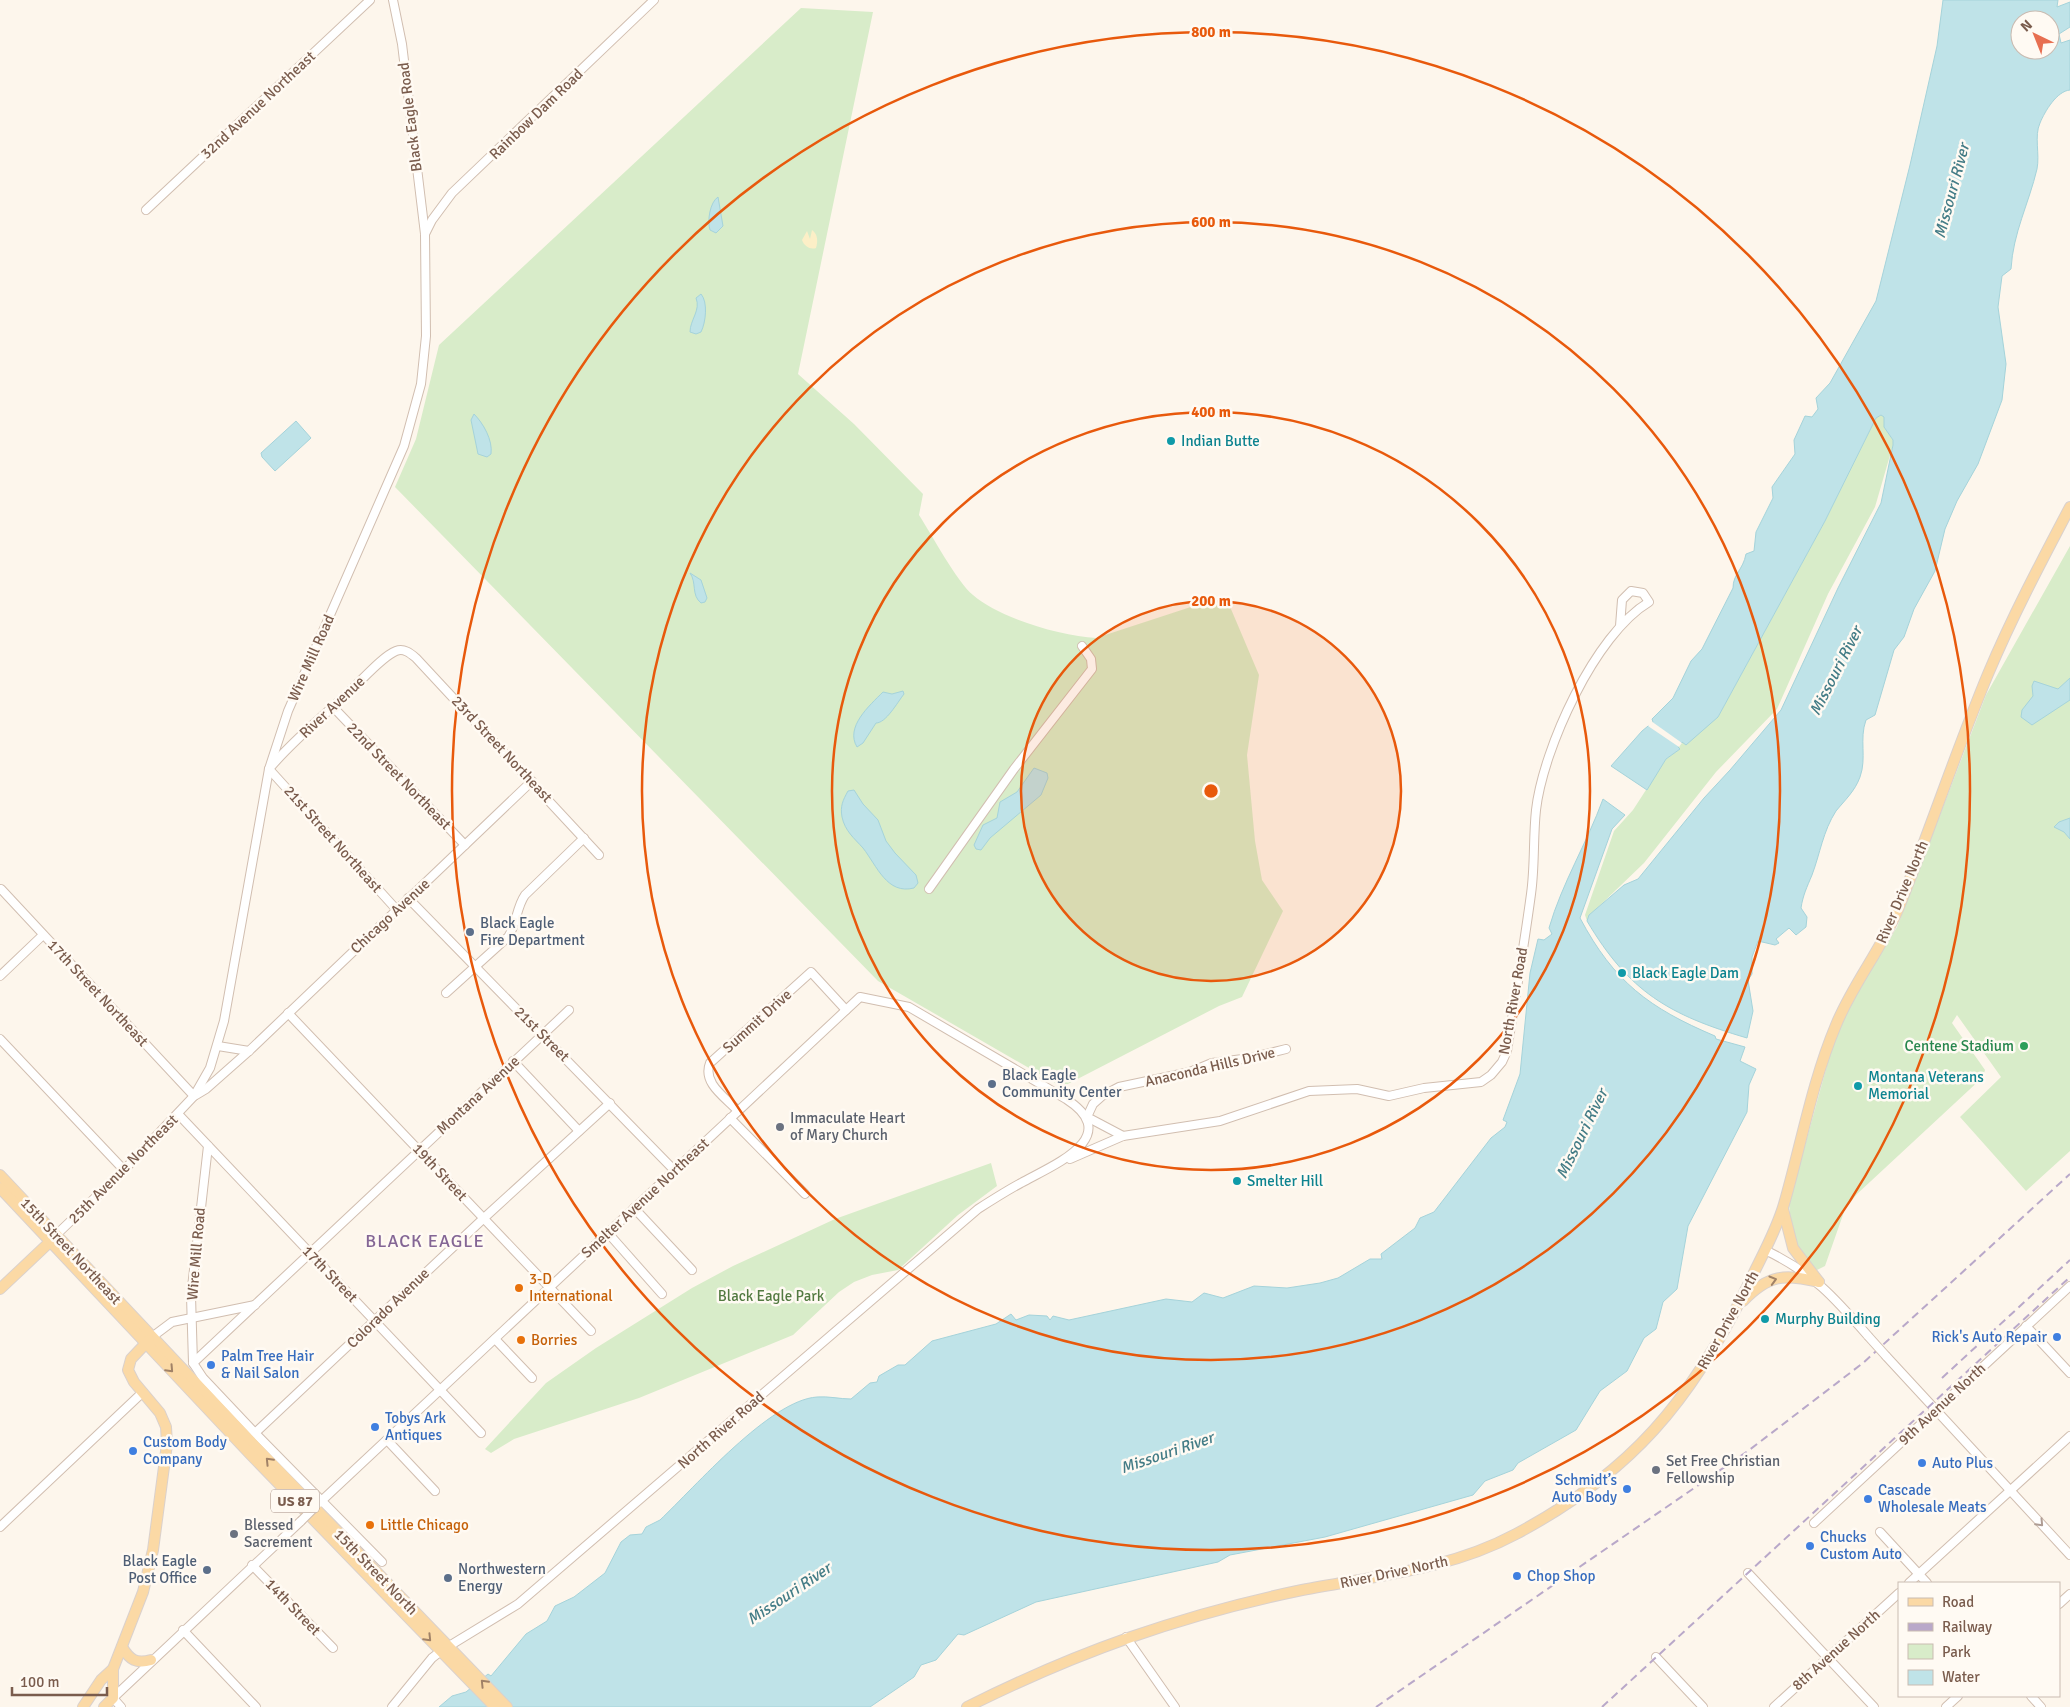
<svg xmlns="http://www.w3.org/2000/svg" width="2070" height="1707" viewBox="0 0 2070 1707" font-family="Signika,sans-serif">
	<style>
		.green { fill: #d8ecc9 }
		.sand { fill: #fcefc7 }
		.water { fill: #bfe3e8; stroke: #a5d3da; fill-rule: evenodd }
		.pier { fill: #fdf6ec }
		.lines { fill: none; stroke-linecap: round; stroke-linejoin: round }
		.minor-casing { stroke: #d1beb0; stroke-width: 10 }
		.major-casing { stroke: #dad1cd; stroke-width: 12 }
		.minor { stroke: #fff; stroke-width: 8 }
		.major { stroke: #fbd9a5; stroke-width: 10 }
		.rail { stroke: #b9a8c9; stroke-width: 2; stroke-dasharray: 8 5; stroke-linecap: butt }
		.minor-bridge-casing { stroke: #d1beb0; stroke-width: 10; stroke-linecap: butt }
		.minor-bridge { stroke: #fff; stroke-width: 8 }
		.oneway { stroke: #a18267 }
		.oneway2 { stroke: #af9d94 }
		.ring { fill: none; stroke: #e8590c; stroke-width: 2.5 }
		.culture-dot { fill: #0f9aa8; stroke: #fffaf3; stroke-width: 2 }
		.service-dot { fill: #5c6f8a; stroke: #fffaf3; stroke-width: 2 }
		.leisure-dot { fill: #2e9e5b; stroke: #fffaf3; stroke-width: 2 }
		.worship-dot { fill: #6b7280; stroke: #fffaf3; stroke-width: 2 }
		.food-dot { fill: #e8710a; stroke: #fffaf3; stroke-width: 2 }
		.shop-dot { fill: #3f7fe0; stroke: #fffaf3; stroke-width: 2 }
		.labels { text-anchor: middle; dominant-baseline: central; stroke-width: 5; stroke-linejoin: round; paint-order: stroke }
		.shield { fill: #fffaf3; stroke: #a28b7f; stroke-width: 1 }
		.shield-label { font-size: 14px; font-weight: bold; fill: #7a5c4d }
		.street-label { font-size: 15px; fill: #7a5c4d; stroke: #fffaf3 }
		.culture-label { font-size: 15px; fill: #0d838f; stroke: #fffaf3; text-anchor: start }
		.service-label { font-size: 15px; fill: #4e5e75; stroke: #fffaf3; text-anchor: start }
		.leisure-label { font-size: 15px; fill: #27864d; stroke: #fffaf3; text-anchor: end }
		.worship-label { font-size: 15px; fill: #5b616d; stroke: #fffaf3; text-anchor: start }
		.food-label { font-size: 15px; fill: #c56008; stroke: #fffaf3; text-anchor: start }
		.park-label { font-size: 15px; fill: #537a41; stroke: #fffaf3 }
		.shop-label { font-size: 15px; fill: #366cbe; stroke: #fffaf3; text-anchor: start }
		.water-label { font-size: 16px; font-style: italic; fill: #437c86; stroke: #fffaf3 }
		.quarter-label { font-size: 18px; letter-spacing: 1px; fill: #846695; stroke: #fffaf3 }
		.centre { fill: #e8590c; stroke: #fffaf3; stroke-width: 2.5 }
		.ring-label { font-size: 15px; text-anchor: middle; font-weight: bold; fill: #e8590c; stroke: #fffaf3; stroke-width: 5; stroke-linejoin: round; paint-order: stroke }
	</style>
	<rect width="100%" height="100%" fill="#fdf6ec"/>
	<g class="green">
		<path d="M801,8L873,12L798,374L854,424L923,494L919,515C932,535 957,582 973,595C999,618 1061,636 1096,638L1203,603L1228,602L1259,675L1247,755L1255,841L1262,880L1283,911L1242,997L1219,1006L1062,1087L878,981L395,487L416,439L439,345Z"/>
		<path d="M1881,415L1884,416V427L1893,440V445L1875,507L1828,594L1777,709L1716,772L1644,863L1590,915L1587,921L1585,915L1614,831L1633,810L1666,759L1680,749L1678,747L1682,742L1718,717L1825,521L1876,418Z"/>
		<path d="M2070,546V1151L2026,1191L1960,1117L2001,1077L1957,1015L1952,1023L1985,1070L1983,1077L1857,1194L1845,1209L1825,1266L1817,1270C1797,1262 1790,1222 1789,1203L1831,1051L1843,1019L1856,993L1897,927L1986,695Z"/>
		<path d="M991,1163L997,1186L958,1215L898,1270L872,1275L854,1282L839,1292L793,1335L639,1398L514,1439L491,1453L485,1449L546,1383L596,1348L692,1288L733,1266L835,1219Z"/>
	</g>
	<path class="sand" d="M812,230C818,234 818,242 816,248C810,250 804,246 802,240L807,231L810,239Z"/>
	<g class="water">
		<path d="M1943,0H2058L2057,7L2070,2V27L2059,34L2061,43L2070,40V90C2057,91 2045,111 2040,123C2034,136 2040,154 2037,169C2029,203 2013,233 2011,269L2002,276L1998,307L2006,364L2002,400L1978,464L1957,501L1945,529L1935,571L1914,609L1904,637L1894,650L1875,715L1866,720C1859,739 1867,758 1860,777C1855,791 1845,800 1836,811C1823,831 1820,854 1812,875C1807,887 1803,895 1801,908L1807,917L1806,927L1796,935L1789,928L1776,939L1779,943L1775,945L1758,941L1752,957V974L1748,980L1753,1011L1747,1038C1669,1015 1629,992 1587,921L1589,915L1624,885L1638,879L1704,798L1730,770L1781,710L1838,588L1881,503L1893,445V440L1884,427V417L1881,415L1876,418L1825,521L1718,717L1686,745L1682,742L1678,747L1680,749L1666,759L1647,790L1611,766L1642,731L1653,722L1652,719L1673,698L1691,661L1702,649L1733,588C1733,574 1743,570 1746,554L1754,551L1756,532L1773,498L1772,487L1795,454L1794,440L1805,416L1812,417L1818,409L1816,398L1830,383L1876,301L1910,165L1937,46ZM2020,20H2050V50H2020Z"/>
		<path d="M718,197L723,226L716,233L710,230C707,221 710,202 718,197Z"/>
		<path d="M701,294C708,302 706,322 701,332L696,334L690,332C690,320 701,310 696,298Z"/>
		<path d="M474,414C483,423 493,440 491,454L487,457L478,454L471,420Z"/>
		<path d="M296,421L311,438L275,471L262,457L261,453Z"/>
		<path d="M690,573L701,580L707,598L705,602L701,603C691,595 697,583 690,573Z"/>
		<path d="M2070,678V700L2032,725L2021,717L2022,710L2033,696L2032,686L2034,681L2058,689Z"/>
		<path d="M903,691L904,694C897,703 886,723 876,723L863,743L857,747C845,727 869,706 883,692L892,694Z"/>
		<path d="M1034,768L1047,773L1048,778L1041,795L990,838L981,850L976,849L974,845L983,825L997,818L1000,802L1017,792Z"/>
		<path d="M854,790L863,804L878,820L886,841L895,853L916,875L918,883L914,888C887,895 877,866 863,848C854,838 845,831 842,817C840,806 843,800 848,791Z"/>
		<path d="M1603,799L1625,815L1612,829L1580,918C1614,982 1649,1008 1715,1036L1716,1039L1745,1047L1740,1061L1756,1069L1749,1085L1747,1112L1688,1226L1677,1289L1663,1302L1656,1329L1644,1338L1627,1371L1600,1391L1576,1430L1518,1463L1513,1470L1485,1481L1473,1495L1325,1537L1230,1555L1218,1562L1036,1602L964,1635L958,1634L936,1660L921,1665L914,1677L870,1707H439L452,1696L466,1692L488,1674L491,1676L526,1634L547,1621L555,1606L574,1597L605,1573L621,1542L630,1535L642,1534L646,1527L660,1520C695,1487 770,1400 817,1397C828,1396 840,1399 851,1399L870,1383L877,1382L879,1376L898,1365H905L932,1341L996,1324L1011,1314L1016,1320L1029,1315L1047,1316L1050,1320L1053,1316L1069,1320L1166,1299L1192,1302L1204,1293L1223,1298L1254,1286L1287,1288L1320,1283L1338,1278L1370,1259H1382L1381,1254L1415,1228L1420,1218L1434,1212L1491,1138L1505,1127L1507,1122L1503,1120L1520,1074L1530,973L1538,939L1544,940L1552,934L1549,928C1562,883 1587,843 1603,799Z"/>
		<path d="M2070,818V839L2064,832L2054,827L2059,822Z"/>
	</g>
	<path class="pier" d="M1651,721L1682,743L1679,747L1648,726Z"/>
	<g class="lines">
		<defs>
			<g id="minor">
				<path d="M146,210L370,0"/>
				<path d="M425,234L432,220L452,193L654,0"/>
				<path d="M333,707L465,845"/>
				<path d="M1,889L194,1096"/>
				<path d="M929,889L1014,769L1092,669L1091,659L1082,646"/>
				<path d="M408,898L675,1171"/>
				<path d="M396,909L269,769C294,739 325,715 352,689C363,679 383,656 396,651C404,648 410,653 416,658L599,855"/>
				<path d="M0,976L43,935"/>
				<path d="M446,993L508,937C517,924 516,908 525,895L584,838"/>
				<path d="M288,1013L591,1331"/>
				<path d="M0,1039L124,1170"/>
				<path d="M218,1046L249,1051"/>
				<path d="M513,1061L579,1131"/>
				<path d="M196,1095L206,1089L249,1051L532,781"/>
				<path d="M738,1111C725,1097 702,1083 710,1063L811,972L846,1010"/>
				<path d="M179,1115L481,1433"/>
				<path d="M730,1118L805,1194"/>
				<path d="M1123,1136L1087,1117L1093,1104L1102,1096L1119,1087L1190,1072L1212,1063L1250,1058L1286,1049"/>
				<path d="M208,1146L191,1296L193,1363L203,1378L255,1433L382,1562"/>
				<path d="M1070,1159L1123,1136L1220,1121L1309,1091L1357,1089L1389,1096L1424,1088L1481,1082L1491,1075L1502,1062L1507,1051C1515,999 1524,946 1531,894C1535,866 1533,838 1536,810C1543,749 1595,634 1649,602L1643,593L1631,591L1622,600L1620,626"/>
				<path d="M634,1208L692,1270"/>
				<path d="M608,1233L662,1294"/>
				<path d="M56,1235L124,1170L194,1096L210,1068L224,1021L269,769L288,711L404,446L421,384L426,336L425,234L402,44L393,0"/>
				<path d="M1765,1250C1813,1273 1834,1297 1868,1336"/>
				<path d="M2026,1326L2070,1373"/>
				<path d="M152,1337L172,1322L255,1305"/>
				<path d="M495,1339L532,1378"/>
				<path d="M1886,1356L2070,1555"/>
				<path d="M193,1363L569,1010"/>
				<path d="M255,1433L484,1218L610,1103"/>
				<path d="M387,1440L435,1491"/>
				<path d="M316,1506L860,997L909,1007L1066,1099C1125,1137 1053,1165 1021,1183C1006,1191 992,1200 978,1209L518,1604L441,1651L432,1658L392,1707"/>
				<path d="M1814,1523L2070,1286"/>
				<path d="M0,1527L143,1392"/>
				<path d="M1880,1532L1927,1583"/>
				<path d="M252,1565L333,1648"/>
				<path d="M1748,1573L1874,1707"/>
				<path d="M1909,1583L2070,1436"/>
				<path d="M2059,1604L2070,1594"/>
				<path d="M183,1630L256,1707"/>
				<path d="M1126,1637L1175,1707"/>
				<path d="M1656,1657L1703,1707"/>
				<path d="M2031,1696L2041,1707"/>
				<path d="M121,1707L113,1698L301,1521"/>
				<path d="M1774,1707L1899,1593"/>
				<path d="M1946,1707L1958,1696"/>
			</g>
			<g id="major">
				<path d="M0,1175L258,1449L507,1707"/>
				<path d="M0,1188L250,1454L495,1707"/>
				<path d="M1783,1209L1793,1248L1819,1282"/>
				<path d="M0,1289L54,1238"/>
				<path d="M1743,1301C1769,1274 1784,1274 1819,1282"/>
				<path d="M122,1647C130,1660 136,1664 151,1660"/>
				<path d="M83,1707L101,1680L113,1669"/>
				<path d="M104,1707L113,1698V1669L143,1592L153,1550L167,1444L166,1427L160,1413L134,1382L128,1370L131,1359L149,1340"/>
				<path d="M967,1707C1077,1652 1181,1615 1302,1590C1375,1576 1449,1570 1516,1534C1631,1473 1691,1401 1748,1285C1760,1259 1776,1232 1784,1204C1801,1145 1812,1082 1836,1025C1853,983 1882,949 1899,907C1930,830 1956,751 1988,674C2012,617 2041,562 2070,507"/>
			</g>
		</defs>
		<use href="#minor" class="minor-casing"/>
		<use href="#major" class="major-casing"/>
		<use href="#minor" class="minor"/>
		<use href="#major" class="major"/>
		<g class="rail">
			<path d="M1942,1378L2070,1260"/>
			<path d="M1376,1707L1748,1451L1863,1363L2070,1174"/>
			<path d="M1602,1707L2070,1277"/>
		</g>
		<defs>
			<g id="minor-bridge">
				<path d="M1868,1336L1886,1356"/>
				<path d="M301,1521L316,1506"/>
			</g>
		</defs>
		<use href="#minor-bridge" class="minor-bridge-casing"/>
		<use href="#minor-bridge" class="minor-bridge"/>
	</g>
	<defs><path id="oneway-chevron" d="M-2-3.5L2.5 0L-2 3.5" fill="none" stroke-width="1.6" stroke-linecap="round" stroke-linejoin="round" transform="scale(1.25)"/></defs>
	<g class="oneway">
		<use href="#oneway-chevron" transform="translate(1773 1280) rotate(-16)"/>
		<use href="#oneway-chevron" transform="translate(170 1369) rotate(47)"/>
		<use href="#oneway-chevron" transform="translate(269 1461) rotate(-134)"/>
		<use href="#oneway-chevron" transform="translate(428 1638) rotate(46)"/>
		<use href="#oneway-chevron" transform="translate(484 1683) rotate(-134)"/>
	</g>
	<use class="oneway2" href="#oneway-chevron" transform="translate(2040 1523) rotate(47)"/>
	<circle cx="1211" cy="791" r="190" fill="#e8590c" fill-opacity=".12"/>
	<g class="ring">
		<circle cx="1211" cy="791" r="190"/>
		<circle cx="1211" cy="791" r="379"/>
		<circle cx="1211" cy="791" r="569"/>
		<circle cx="1211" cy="791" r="759"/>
	</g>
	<g class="culture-dot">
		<circle cx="1171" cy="441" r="5"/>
		<circle cx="1622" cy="973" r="5"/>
		<circle cx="1858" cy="1086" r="5"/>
		<circle cx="1237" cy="1181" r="5"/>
		<circle cx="1765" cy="1319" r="5"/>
	</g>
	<g class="service-dot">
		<circle cx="470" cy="932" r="5"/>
		<circle cx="992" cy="1084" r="5"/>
		<circle cx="207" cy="1570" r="5"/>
		<circle cx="448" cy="1578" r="5"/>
	</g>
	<circle class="leisure-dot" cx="2024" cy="1046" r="5"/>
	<g class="worship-dot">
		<circle cx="780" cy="1127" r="5"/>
		<circle cx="1656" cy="1470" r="5"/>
		<circle cx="234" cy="1534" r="5"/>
	</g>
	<g class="food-dot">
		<circle cx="519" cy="1288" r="5"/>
		<circle cx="521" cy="1340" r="5"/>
		<circle cx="370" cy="1525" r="5"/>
	</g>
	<g class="shop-dot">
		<circle cx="2057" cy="1337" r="5"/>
		<circle cx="211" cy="1365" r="5"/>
		<circle cx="375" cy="1427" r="5"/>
		<circle cx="133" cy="1451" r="5"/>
		<circle cx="1922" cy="1463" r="5"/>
		<circle cx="1627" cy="1489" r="5"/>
		<circle cx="1868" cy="1499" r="5"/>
		<circle cx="1810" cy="1546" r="5"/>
		<circle cx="1517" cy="1576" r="5"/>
	</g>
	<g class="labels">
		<rect class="shield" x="271" y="1489.5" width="48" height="23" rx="4"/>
		<g class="shield-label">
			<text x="295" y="1501">US 87</text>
		</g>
		<g class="street-label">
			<text transform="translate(258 105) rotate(-43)">32nd Avenue Northeast</text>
			<text transform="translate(536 114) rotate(-44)">Rainbow Dam Road</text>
			<text transform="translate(410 117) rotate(-97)">Black Eagle Road</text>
			<text transform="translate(311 658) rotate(-66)">Wire Mill Road</text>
			<text transform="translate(332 707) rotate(-43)">River Avenue</text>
			<text transform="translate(502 749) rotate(47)">23rd Street Northeast</text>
			<text transform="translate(399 776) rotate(46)">22nd Street Northeast</text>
			<text transform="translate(333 839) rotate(48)">21st Street Northeast</text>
			<text transform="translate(1902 892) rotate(-67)">River Drive North</text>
			<text transform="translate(390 916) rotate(-43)">Chicago Avenue</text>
			<text transform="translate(98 993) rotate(47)">17th Street Northeast</text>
			<text transform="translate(1513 1001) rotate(-80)">North River Road</text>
			<text transform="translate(757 1021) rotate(-42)">Summit Drive</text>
			<text transform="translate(542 1034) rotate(45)">21st Street</text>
			<text transform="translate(1210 1067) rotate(-13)">Anaconda Hills Drive</text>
			<text transform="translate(478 1095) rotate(-43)">Montana Avenue</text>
			<text transform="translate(123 1169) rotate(-45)">25th Avenue Northeast</text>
			<text transform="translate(440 1172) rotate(47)">19th Street</text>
			<text transform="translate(645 1198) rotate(-43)">Smelter Avenue Northeast</text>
			<text transform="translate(71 1251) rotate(47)">15th Street Northeast</text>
			<text transform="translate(196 1254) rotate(-85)">Wire Mill Road</text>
			<text transform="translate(330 1274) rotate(46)">17th Street</text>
			<text transform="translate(388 1308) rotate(-44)">Colorado Avenue</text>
			<text transform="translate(1728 1320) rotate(-61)">River Drive North</text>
			<text transform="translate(1942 1404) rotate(-43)">9th Avenue North</text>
			<text transform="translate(721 1430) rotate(-41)">North River Road</text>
			<text transform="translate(376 1572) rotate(46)">15th Street North</text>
			<text transform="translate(1394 1572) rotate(-12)">River Drive North</text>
			<text transform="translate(293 1607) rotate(46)">14th Street</text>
			<text transform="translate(1836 1650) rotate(-42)">8th Avenue North</text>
		</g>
		<g class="culture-label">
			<text x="1181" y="441">Indian Butte</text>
			<text x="1632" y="973">Black Eagle Dam</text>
			<text x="1868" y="1077">Montana Veterans<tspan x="1868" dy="17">Memorial</tspan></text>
			<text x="1247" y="1181">Smelter Hill</text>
			<text x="1775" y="1319">Murphy Building</text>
		</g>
		<g class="service-label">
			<text x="480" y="923">Black Eagle<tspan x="480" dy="17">Fire Department</tspan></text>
			<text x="1002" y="1075">Black Eagle<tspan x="1002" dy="17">Community Center</tspan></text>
			<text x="197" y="1561" text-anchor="end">Black Eagle<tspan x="197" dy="17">Post Office</tspan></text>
			<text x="458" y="1569">Northwestern<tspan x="458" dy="17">Energy</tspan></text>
		</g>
		<g class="leisure-label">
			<text x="2014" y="1046">Centene Stadium</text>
		</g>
		<g class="worship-label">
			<text x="790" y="1118">Immaculate Heart<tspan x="790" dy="17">of Mary Church</tspan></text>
			<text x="1666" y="1461">Set Free Christian<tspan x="1666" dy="17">Fellowship</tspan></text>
			<text x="244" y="1525">Blessed<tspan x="244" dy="17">Sacrement</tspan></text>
		</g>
		<g class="food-label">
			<text x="529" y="1279">3-D<tspan x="529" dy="17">International</tspan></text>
			<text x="531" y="1340">Borries</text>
			<text x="380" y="1525">Little Chicago</text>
		</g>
		<g class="park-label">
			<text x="771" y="1296">Black Eagle Park</text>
		</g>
		<g class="shop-label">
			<text x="2047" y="1337" text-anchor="end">Rick's Auto Repair</text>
			<text x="221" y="1356">Palm Tree Hair<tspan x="221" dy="17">&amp; Nail Salon</tspan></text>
			<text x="385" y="1418">Tobys Ark<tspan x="385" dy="17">Antiques</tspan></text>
			<text x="143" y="1442">Custom Body<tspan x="143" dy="17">Company</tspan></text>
			<text x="1932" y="1463">Auto Plus</text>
			<text x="1617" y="1480" text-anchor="end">Schmidt’s<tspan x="1617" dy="17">Auto Body</tspan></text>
			<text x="1878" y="1490">Cascade<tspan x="1878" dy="17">Wholesale Meats</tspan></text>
			<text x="1820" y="1537">Chucks<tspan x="1820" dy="17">Custom Auto</tspan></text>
			<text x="1527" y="1576">Chop Shop</text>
		</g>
		<g class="water-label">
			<text transform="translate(1952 191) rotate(-75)">Missouri River</text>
			<text transform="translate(1836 671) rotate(-63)">Missouri River</text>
			<text transform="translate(1582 1134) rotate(-64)">Missouri River</text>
			<text transform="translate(1167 1453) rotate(-19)">Missouri River</text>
			<text transform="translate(789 1594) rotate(-34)">Missouri River</text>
		</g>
		<g class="quarter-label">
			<text x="425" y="1241">BLACK EAGLE</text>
		</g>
	</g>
	<circle cx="1211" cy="791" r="8" class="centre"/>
	<g class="ring-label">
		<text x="1211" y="37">800 m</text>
		<text x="1211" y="227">600 m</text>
		<text x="1211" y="417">400 m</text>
		<text x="1211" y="606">200 m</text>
	</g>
	<rect x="1898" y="1582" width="162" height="115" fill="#fffaf3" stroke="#cabbb1"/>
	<rect x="1908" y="1598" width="25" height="8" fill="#fbd9a5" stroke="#cabbb1"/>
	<text x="1942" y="1607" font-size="15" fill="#7a5c4d">Road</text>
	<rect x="1908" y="1623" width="25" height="8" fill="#b9a8c9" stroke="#cabbb1"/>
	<text x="1942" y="1632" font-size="15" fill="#7a5c4d">Railway</text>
	<rect x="1908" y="1644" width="25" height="15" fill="#d8ecc9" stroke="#cabbb1"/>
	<text x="1942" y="1657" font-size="15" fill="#7a5c4d">Park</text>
	<rect x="1908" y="1670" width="25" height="15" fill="#bfe3e8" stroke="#cabbb1"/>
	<text x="1942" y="1682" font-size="15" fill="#7a5c4d">Water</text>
	<g transform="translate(2035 35) rotate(317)"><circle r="24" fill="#fffaf3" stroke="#cabbb1"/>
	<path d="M0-4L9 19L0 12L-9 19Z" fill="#e76f51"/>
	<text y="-8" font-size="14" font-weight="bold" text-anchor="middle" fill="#7a5c4d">N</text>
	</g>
	<path d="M12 1687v8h95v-8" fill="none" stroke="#7a5c4d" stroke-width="2.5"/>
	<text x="20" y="1687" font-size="15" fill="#7a5c4d" stroke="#fffaf3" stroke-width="4" paint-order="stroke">100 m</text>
</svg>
